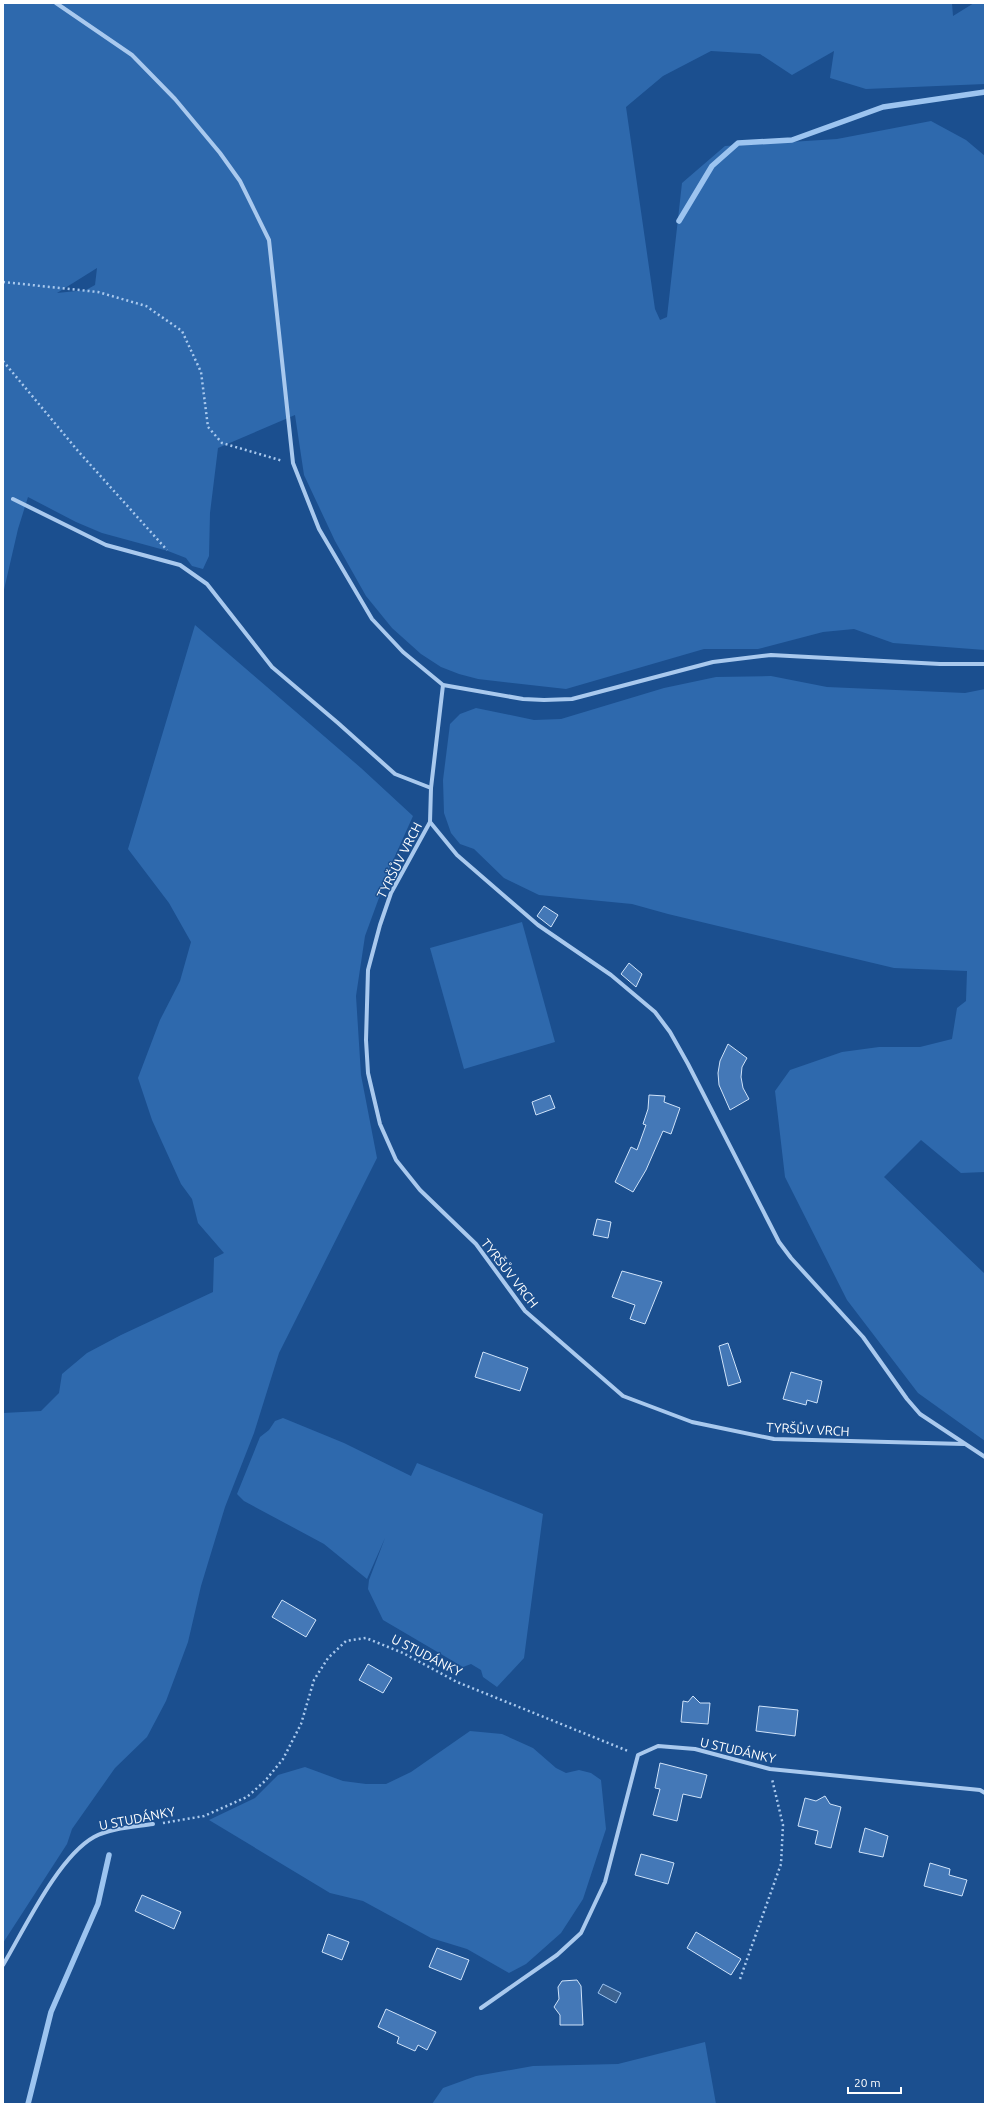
<svg xmlns="http://www.w3.org/2000/svg" width="988" height="2107" viewBox="0 0 988 2107" font-family="Ubuntu,sans-serif">
	<style>
		.green { fill: #2e69ad; fill-rule: evenodd }
		.water { fill: #3c6290; stroke: #9cc4f0 }
		.lines { fill: none; stroke-linecap: round; stroke-linejoin: round }
		.stream { stroke: #9cc4f0; stroke-width: 5.5 }
		.building { fill: #4478b7; stroke: #cfe3fa }
		.path { stroke: #a9c9ee; stroke-width: 2.5; stroke-dasharray: 2 3; stroke-linecap: butt }
		.minor { stroke: #a9c9ee; stroke-width: 4 }
		.labels { text-anchor: middle; dominant-baseline: central; stroke-width: 3; stroke-linejoin: round; paint-order: stroke }
		.street-label { font-size: 13px; fill: #fff; stroke: #1b4f8f }
	</style>
	<rect width="100%" height="100%" fill="#1b4f8f"/>
	<g class="green">
		<path d="M3,3H952L953,16L974,3H985V84L866,89L830,78L834,51L792,75L760,54L711,51L663,76L626,107L655,309L660,320L667,317L682,183L725,146L837,139L931,121L966,140L985,156V650L893,643L854,629L823,632L758,649H704L566,689L478,679L459,674L441,667L421,654L392,628L366,596L335,541L304,475L295,415L218,448L210,513L209,556L203,569L192,566L186,558L168,551L102,533L76,522L28,497L18,529L3,594ZM97,268L95,285L86,290L57,293Z"/>
		<path d="M195,625L361,768L413,816L391,865L365,936L356,996L361,1075L377,1158L279,1353L254,1433L225,1507L201,1586L188,1642L166,1701L147,1737L115,1768L72,1829L67,1844L3,1943V1413L41,1411L59,1393L62,1374L87,1353L121,1335L213,1292L214,1258L224,1253L198,1223L192,1199L181,1184L152,1120L138,1078L160,1020L180,981L191,942L169,903L128,849Z"/>
		<path d="M771,676L827,687L965,693L985,689V1172L961,1173L921,1140L884,1177L985,1274V1441L918,1393L847,1300L785,1177L775,1091L790,1070L842,1052L879,1047H920L952,1039L957,1008L966,1001L967,971L894,968L668,914L632,904L539,895L504,878L474,849L460,844L451,833L444,813L443,780L450,724L460,714L476,708L534,720L561,719L664,688L716,677Z"/>
		<path d="M522,922L555,1042L464,1069L430,948Z"/>
		<path d="M283,1418L344,1443L411,1476L417,1463L543,1514L524,1658L497,1687L483,1677L481,1670L471,1664L463,1667L383,1620L368,1589L369,1580L385,1538L367,1579L324,1544L244,1501L237,1494L260,1437L269,1430L275,1421Z"/>
		<path d="M470,1731L502,1734L533,1748L556,1768L566,1773L579,1770L591,1773L601,1780L606,1829L583,1899L561,1933L526,1964L509,1973L467,1949L431,1938L363,1901L330,1893L209,1820L255,1798L278,1775L305,1767L343,1781L366,1784H386L411,1772Z"/>
		<path d="M705,2042L716,2104H432L443,2088L476,2076L533,2066L618,2064Z"/>
	</g>
	<path class="water" d="M603,1984L621,1993L616,2003L598,1993Z"/>
	<g class="lines">
		<g class="stream">
			<path d="M679,221L712,166L738,143L792,140L883,107L985,92"/>
			<path d="M28,2104L51,2012L98,1904L109,1855"/>
		</g>
	</g>
	<g class="building">
		<path d="M544,906L558,915L551,927L537,916Z"/>
		<path d="M629,963L642,974L636,987L621,974Z"/>
		<path d="M728,1044L747,1058L742,1067L741,1077L743,1088L749,1099L730,1110L719,1085L718,1073L720,1061Z"/>
		<path d="M550,1095L555,1108L536,1115L532,1102Z"/>
		<path d="M649,1095L665,1096L664,1102L680,1108L671,1134L663,1131L646,1170L633,1192L615,1182L631,1147L637,1150L646,1125L643,1124L648,1109Z"/>
		<path d="M597,1219L611,1222L608,1238L593,1235Z"/>
		<path d="M622,1271L662,1282L645,1324L630,1319L635,1305L612,1297Z"/>
		<path d="M728,1343L741,1382L728,1386L719,1346Z"/>
		<path d="M483,1352L528,1368L520,1391L475,1377Z"/>
		<path d="M791,1372L822,1381L817,1403L807,1400L806,1405L783,1399Z"/>
		<path d="M282,1600L316,1620L306,1637L272,1617Z"/>
		<path d="M368,1664L392,1678L383,1693L359,1680Z"/>
		<path d="M693,1696L700,1703H710L708,1724L681,1722L683,1701L688,1702Z"/>
		<path d="M759,1706L798,1710L795,1736L756,1731Z"/>
		<path d="M660,1763L707,1775L701,1798L683,1794L677,1821L653,1815L660,1789L655,1788Z"/>
		<path d="M825,1796L830,1804L841,1807L831,1848L815,1844L818,1831L798,1826L805,1798L816,1801Z"/>
		<path d="M865,1828L888,1836L883,1857L859,1852Z"/>
		<path d="M641,1854L674,1863L668,1884L635,1875Z"/>
		<path d="M930,1863L950,1869L949,1875L967,1880L962,1896L924,1886Z"/>
		<path d="M142,1895L181,1912L174,1929L135,1911Z"/>
		<path d="M696,1932L741,1959L731,1975L687,1948Z"/>
		<path d="M328,1934L349,1942L342,1960L322,1952Z"/>
		<path d="M437,1948L469,1960L461,1980L429,1967Z"/>
		<path d="M577,1980L581,1986L583,2025H560V2015L554,2007L559,1999L558,1987L562,1981Z"/>
		<path d="M386,2009L436,2032L427,2050L418,2045L415,2051L397,2043L399,2037L378,2027Z"/>
	</g>
	<g class="lines">
		<g class="path">
			<path d="M3,282L98,292L146,306L182,331L201,372L208,427L222,443L283,461"/>
			<path d="M3,361L78,451L167,550"/>
			<path d="M163,1823L204,1816L247,1797L265,1781L283,1759L301,1724L314,1680L328,1658L346,1641L366,1638L403,1653L457,1682L628,1751"/>
			<path d="M740,1979L781,1864L783,1825L772,1779"/>
		</g>
		<g class="minor">
			<path d="M56,3L132,55L175,99L220,153L240,181L269,240L293,463L319,529L372,619L403,652L443,685L523,699L544,700L572,699L713,662L771,655L940,664H985"/>
			<path d="M13,499L106,545L180,565L207,584L272,667L338,723L395,774L431,788"/>
			<path d="M443,685L431,788L430,822L391,893L380,925L368,970L366,1040L368,1073L380,1124L396,1160L420,1190L476,1244L525,1311L623,1396L692,1422L774,1439L964,1444"/>
			<path d="M430,822L457,855L538,925L611,975L655,1012L670,1032L688,1064L779,1242L791,1258L863,1337L907,1399L920,1414L985,1457"/>
			<path d="M3,1965C24,1930 58,1857 94,1837C111,1828 134,1827 153,1824"/>
			<path d="M481,2008L557,1955L581,1933L605,1882L638,1755L658,1746L695,1749L770,1769L980,1790L985,1793"/>
		</g>
	</g>
	<g class="labels">
		<g class="street-label">
			<text transform="translate(399 860) rotate(-63)">TYRŠŮV VRCH</text>
			<text transform="translate(510 1273) rotate(52)">TYRŠŮV VRCH</text>
			<text transform="translate(808 1429) rotate(3)">TYRŠŮV VRCH</text>
			<text transform="translate(427 1655) rotate(27)">U STUDÁNKY</text>
			<text transform="translate(738 1750) rotate(13)">U STUDÁNKY</text>
			<text transform="translate(137 1818) rotate(-11)">U STUDÁNKY</text>
		</g>
	</g>
	<rect width="988" height="2107" fill="none" stroke="#ffffff" stroke-width="8"/>
	<path d="M848 2087v6h53v-6" fill="none" stroke="#ffffff" stroke-width="2"/>
	<text x="854" y="2087" font-size="12" fill="#ffffff" stroke="#1b4f8f" stroke-width="3" paint-order="stroke">20 m</text>
</svg>
